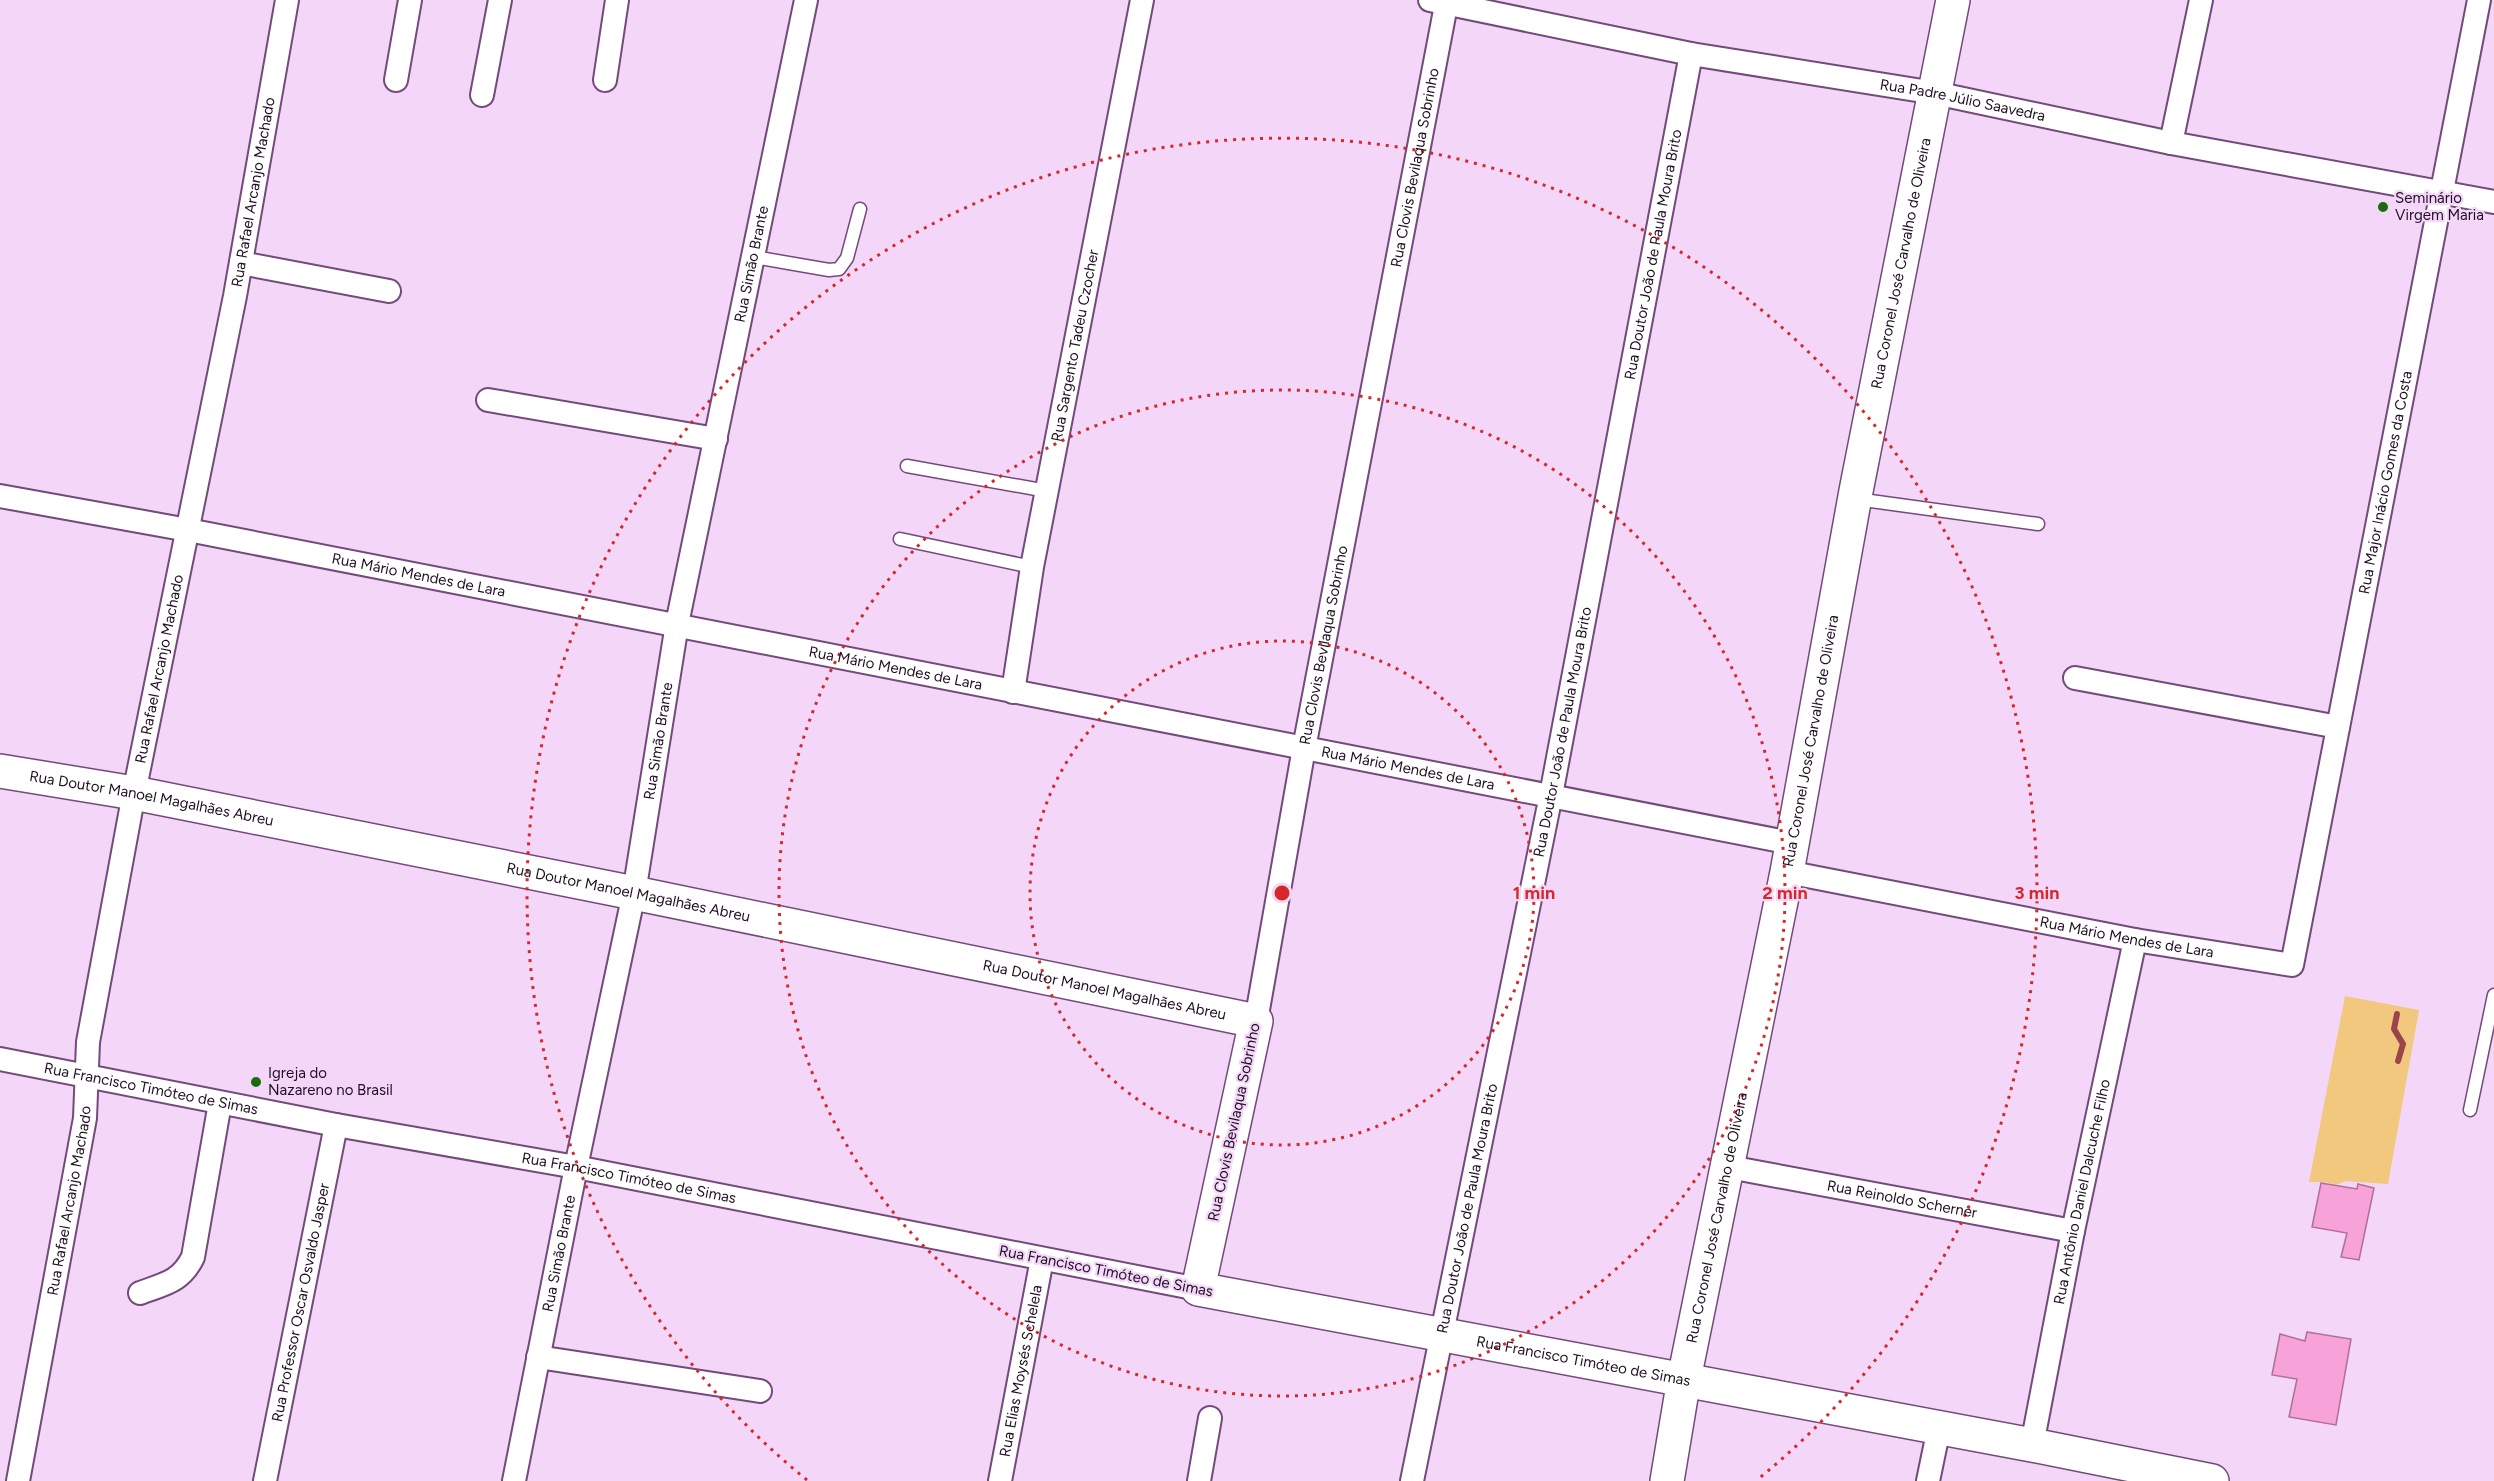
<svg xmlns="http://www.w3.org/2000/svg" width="2494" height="1481" viewBox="0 0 2494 1481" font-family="Figtree,sans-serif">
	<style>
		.green { fill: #f1c87e }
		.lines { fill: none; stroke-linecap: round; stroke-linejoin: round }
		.stream { stroke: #9b444b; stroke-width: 6 }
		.building { fill: #f7a2d8; stroke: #ae7097; stroke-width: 1.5 }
		.lane-casing { stroke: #74497b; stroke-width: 15 }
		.street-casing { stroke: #74497b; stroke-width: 26 }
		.secondary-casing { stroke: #74497b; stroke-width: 36 }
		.lane { stroke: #fff; stroke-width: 12 }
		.street { stroke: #fff; stroke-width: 22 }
		.secondary { stroke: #fff; stroke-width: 33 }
		.ring { fill: none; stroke: #d62828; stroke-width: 3; stroke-dasharray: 3 6 }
		.poi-dot { fill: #1a6b0e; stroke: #f3d6f8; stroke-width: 2 }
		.labels { text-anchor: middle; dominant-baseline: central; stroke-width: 4.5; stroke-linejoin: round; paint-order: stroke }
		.street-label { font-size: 15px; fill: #200f23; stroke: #f3d6f8 }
		.poi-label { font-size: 15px; fill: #200f23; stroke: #f3d6f8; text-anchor: start }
		.centre { fill: #d62828; stroke: #f3d6f8; stroke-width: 3 }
		.ring-label { font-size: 18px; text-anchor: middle; font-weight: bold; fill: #d62828; stroke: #f3d6f8; stroke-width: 4.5; stroke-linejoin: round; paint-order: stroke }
	</style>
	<rect width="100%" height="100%" fill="#f3d6f8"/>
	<path class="green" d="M2345,996L2419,1010L2388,1184L2346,1181L2336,1185L2326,1182H2309Z"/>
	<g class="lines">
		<path class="stream" d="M2397,1014L2394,1029L2403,1044L2398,1061"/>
	</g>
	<g class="building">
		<path d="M2321,1183L2357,1189L2358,1184L2374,1188L2359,1260L2341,1257L2347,1233L2312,1227Z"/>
		<path d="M2307,1332L2351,1339L2336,1425L2289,1417L2297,1379L2272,1375L2280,1334L2305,1341Z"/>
	</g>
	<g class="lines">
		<defs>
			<g id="lane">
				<path d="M754,257L829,270L839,269L847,258L860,209"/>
				<path d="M907,466L1047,491"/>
				<path d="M1856,499L2038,524"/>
				<path d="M900,539L1032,567"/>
				<path d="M2470,1110L2494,995"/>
			</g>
			<g id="street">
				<path id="s1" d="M1430,0L1691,54L1935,93L2171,143L2494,202"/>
				<path d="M396,80L410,0"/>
				<path d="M605,80L617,0"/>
				<path d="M482,95L500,0"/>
				<path d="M2171,143L2201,0"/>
				<path d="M241,263L389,291"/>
				<path d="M488,400L716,439"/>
				<path id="s2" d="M0,496L188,530L1791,843"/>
				<path d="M2075,678L2338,727"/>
				<path id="s3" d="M1013,692L1032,567L1142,0"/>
				<path id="s4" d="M1787,872L2135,940L2292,965L2479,0"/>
				<path id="s5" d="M1256,1021L1304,748L1447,0"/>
				<path id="s6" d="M0,1059L336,1125L576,1167L1198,1289"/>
				<path id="s7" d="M1729,1167L2073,1231"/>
				<path d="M140,1293C164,1284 181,1282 193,1257L220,1103"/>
				<path d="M538,1357L760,1391"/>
				<path id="s8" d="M2032,1445L2073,1231L2135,940"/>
				<path id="s9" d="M18,1481L85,1118L88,1042L134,793L235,296L287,0"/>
				<path id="s10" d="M265,1481L336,1125"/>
				<path id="s11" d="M514,1481L576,1167L634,893L677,624L806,0"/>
				<path id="s12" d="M1000,1481L1042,1259"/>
				<path d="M1199,1481L1210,1418"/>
				<path id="s13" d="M1412,1481L1551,795L1691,54"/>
				<path d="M1928,1481L1939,1428"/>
			</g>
			<g id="secondary">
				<path id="s14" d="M0,771L134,793L634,893L1256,1021L1198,1289L2032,1445L2212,1481"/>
				<path id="s15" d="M1667,1481L1684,1379L1787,872L1856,491L1953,0"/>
			</g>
		</defs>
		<use href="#lane" class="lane-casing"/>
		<use href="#street" class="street-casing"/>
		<use href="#secondary" class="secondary-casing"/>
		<use href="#lane" class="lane"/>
		<use href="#street" class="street"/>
		<use href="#secondary" class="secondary"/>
	</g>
	<g class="ring">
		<circle cx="1282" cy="893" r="252"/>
		<circle cx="1282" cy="893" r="503"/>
		<path d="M807 1480A755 755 0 1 1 1757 1480"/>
	</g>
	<g class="poi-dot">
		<circle cx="2383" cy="207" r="6"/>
		<circle cx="256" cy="1082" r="6"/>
	</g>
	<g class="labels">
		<g class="street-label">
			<text stroke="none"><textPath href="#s1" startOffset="542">Rua Padre Júlio Saavedra</textPath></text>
			<text stroke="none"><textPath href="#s5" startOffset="868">Rua Clovis Bevilaqua Sobrinho</textPath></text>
			<text stroke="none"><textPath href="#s9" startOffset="1311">Rua Rafael Arcanjo Machado</textPath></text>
			<text stroke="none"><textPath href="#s13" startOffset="1250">Rua Doutor João de Paula Moura Brito</textPath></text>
			<text stroke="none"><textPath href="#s11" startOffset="1240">Rua Simão Brante</textPath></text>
			<text stroke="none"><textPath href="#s15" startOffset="1240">Rua Coronel José Carvalho de Oliveira</textPath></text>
			<text stroke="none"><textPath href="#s3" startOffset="352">Rua Sargento Tadeu Czocher</textPath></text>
			<text stroke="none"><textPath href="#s4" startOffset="1005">Rua Major Inácio Gomes da Costa</textPath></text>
			<text stroke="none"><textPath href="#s2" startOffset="426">Rua Mário Mendes de Lara</textPath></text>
			<text stroke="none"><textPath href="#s5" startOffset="382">Rua Clovis Bevilaqua Sobrinho</textPath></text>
			<text stroke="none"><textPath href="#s9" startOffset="825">Rua Rafael Arcanjo Machado</textPath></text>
			<text stroke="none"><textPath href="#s2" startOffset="912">Rua Mário Mendes de Lara</textPath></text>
			<text stroke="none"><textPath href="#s13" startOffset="764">Rua Doutor João de Paula Moura Brito</textPath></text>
			<text stroke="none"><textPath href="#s11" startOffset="754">Rua Simão Brante</textPath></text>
			<text stroke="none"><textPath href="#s15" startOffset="754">Rua Coronel José Carvalho de Oliveira</textPath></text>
			<text stroke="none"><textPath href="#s2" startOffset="1434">Rua Mário Mendes de Lara</textPath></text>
			<text stroke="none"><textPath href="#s14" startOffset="154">Rua Doutor Manoel Magalhães Abreu</textPath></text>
			<text stroke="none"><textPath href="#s14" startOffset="640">Rua Doutor Manoel Magalhães Abreu</textPath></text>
			<text stroke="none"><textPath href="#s4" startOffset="346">Rua Mário Mendes de Lara</textPath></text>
			<text stroke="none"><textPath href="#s14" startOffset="1126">Rua Doutor Manoel Magalhães Abreu</textPath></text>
			<text stroke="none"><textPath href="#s6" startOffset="154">Rua Francisco Timóteo de Simas</textPath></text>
			<text transform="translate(1234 1122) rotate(-78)">Rua Clovis Bevilaqua Sobrinho</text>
			<text stroke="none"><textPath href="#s6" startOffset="640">Rua Francisco Timóteo de Simas</textPath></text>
			<text stroke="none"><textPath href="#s8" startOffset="258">Rua Antônio Daniel Dalcuche Filho</textPath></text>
			<text stroke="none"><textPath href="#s7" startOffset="176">Rua Reinoldo Scherner</textPath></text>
			<text stroke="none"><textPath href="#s9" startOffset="285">Rua Rafael Arcanjo Machado</textPath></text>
			<text stroke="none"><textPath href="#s13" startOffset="278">Rua Doutor João de Paula Moura Brito</textPath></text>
			<text stroke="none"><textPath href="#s15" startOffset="268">Rua Coronel José Carvalho de Oliveira</textPath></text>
			<text stroke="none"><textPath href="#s11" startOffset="232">Rua Simão Brante</textPath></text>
			<text transform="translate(1106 1271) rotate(11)">Rua Francisco Timóteo de Simas</text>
			<text stroke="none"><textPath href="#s10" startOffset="182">Rua Professor Oscar Osvaldo Jasper</textPath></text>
			<text stroke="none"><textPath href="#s14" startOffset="1947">Rua Francisco Timóteo de Simas</textPath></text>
			<text stroke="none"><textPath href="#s12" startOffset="112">Rua Elias Moysés Schelela</textPath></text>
		</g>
		<g class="poi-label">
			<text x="2395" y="198">Seminário<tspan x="2395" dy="17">Virgem Maria</tspan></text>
			<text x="268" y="1073">Igreja do<tspan x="268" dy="17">Nazareno no Brasil</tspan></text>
		</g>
	</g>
	<circle cx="1282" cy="893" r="9" class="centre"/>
	<g class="ring-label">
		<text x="1534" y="899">1 min</text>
		<text x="1785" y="899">2 min</text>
		<text x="2037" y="899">3 min</text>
	</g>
</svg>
